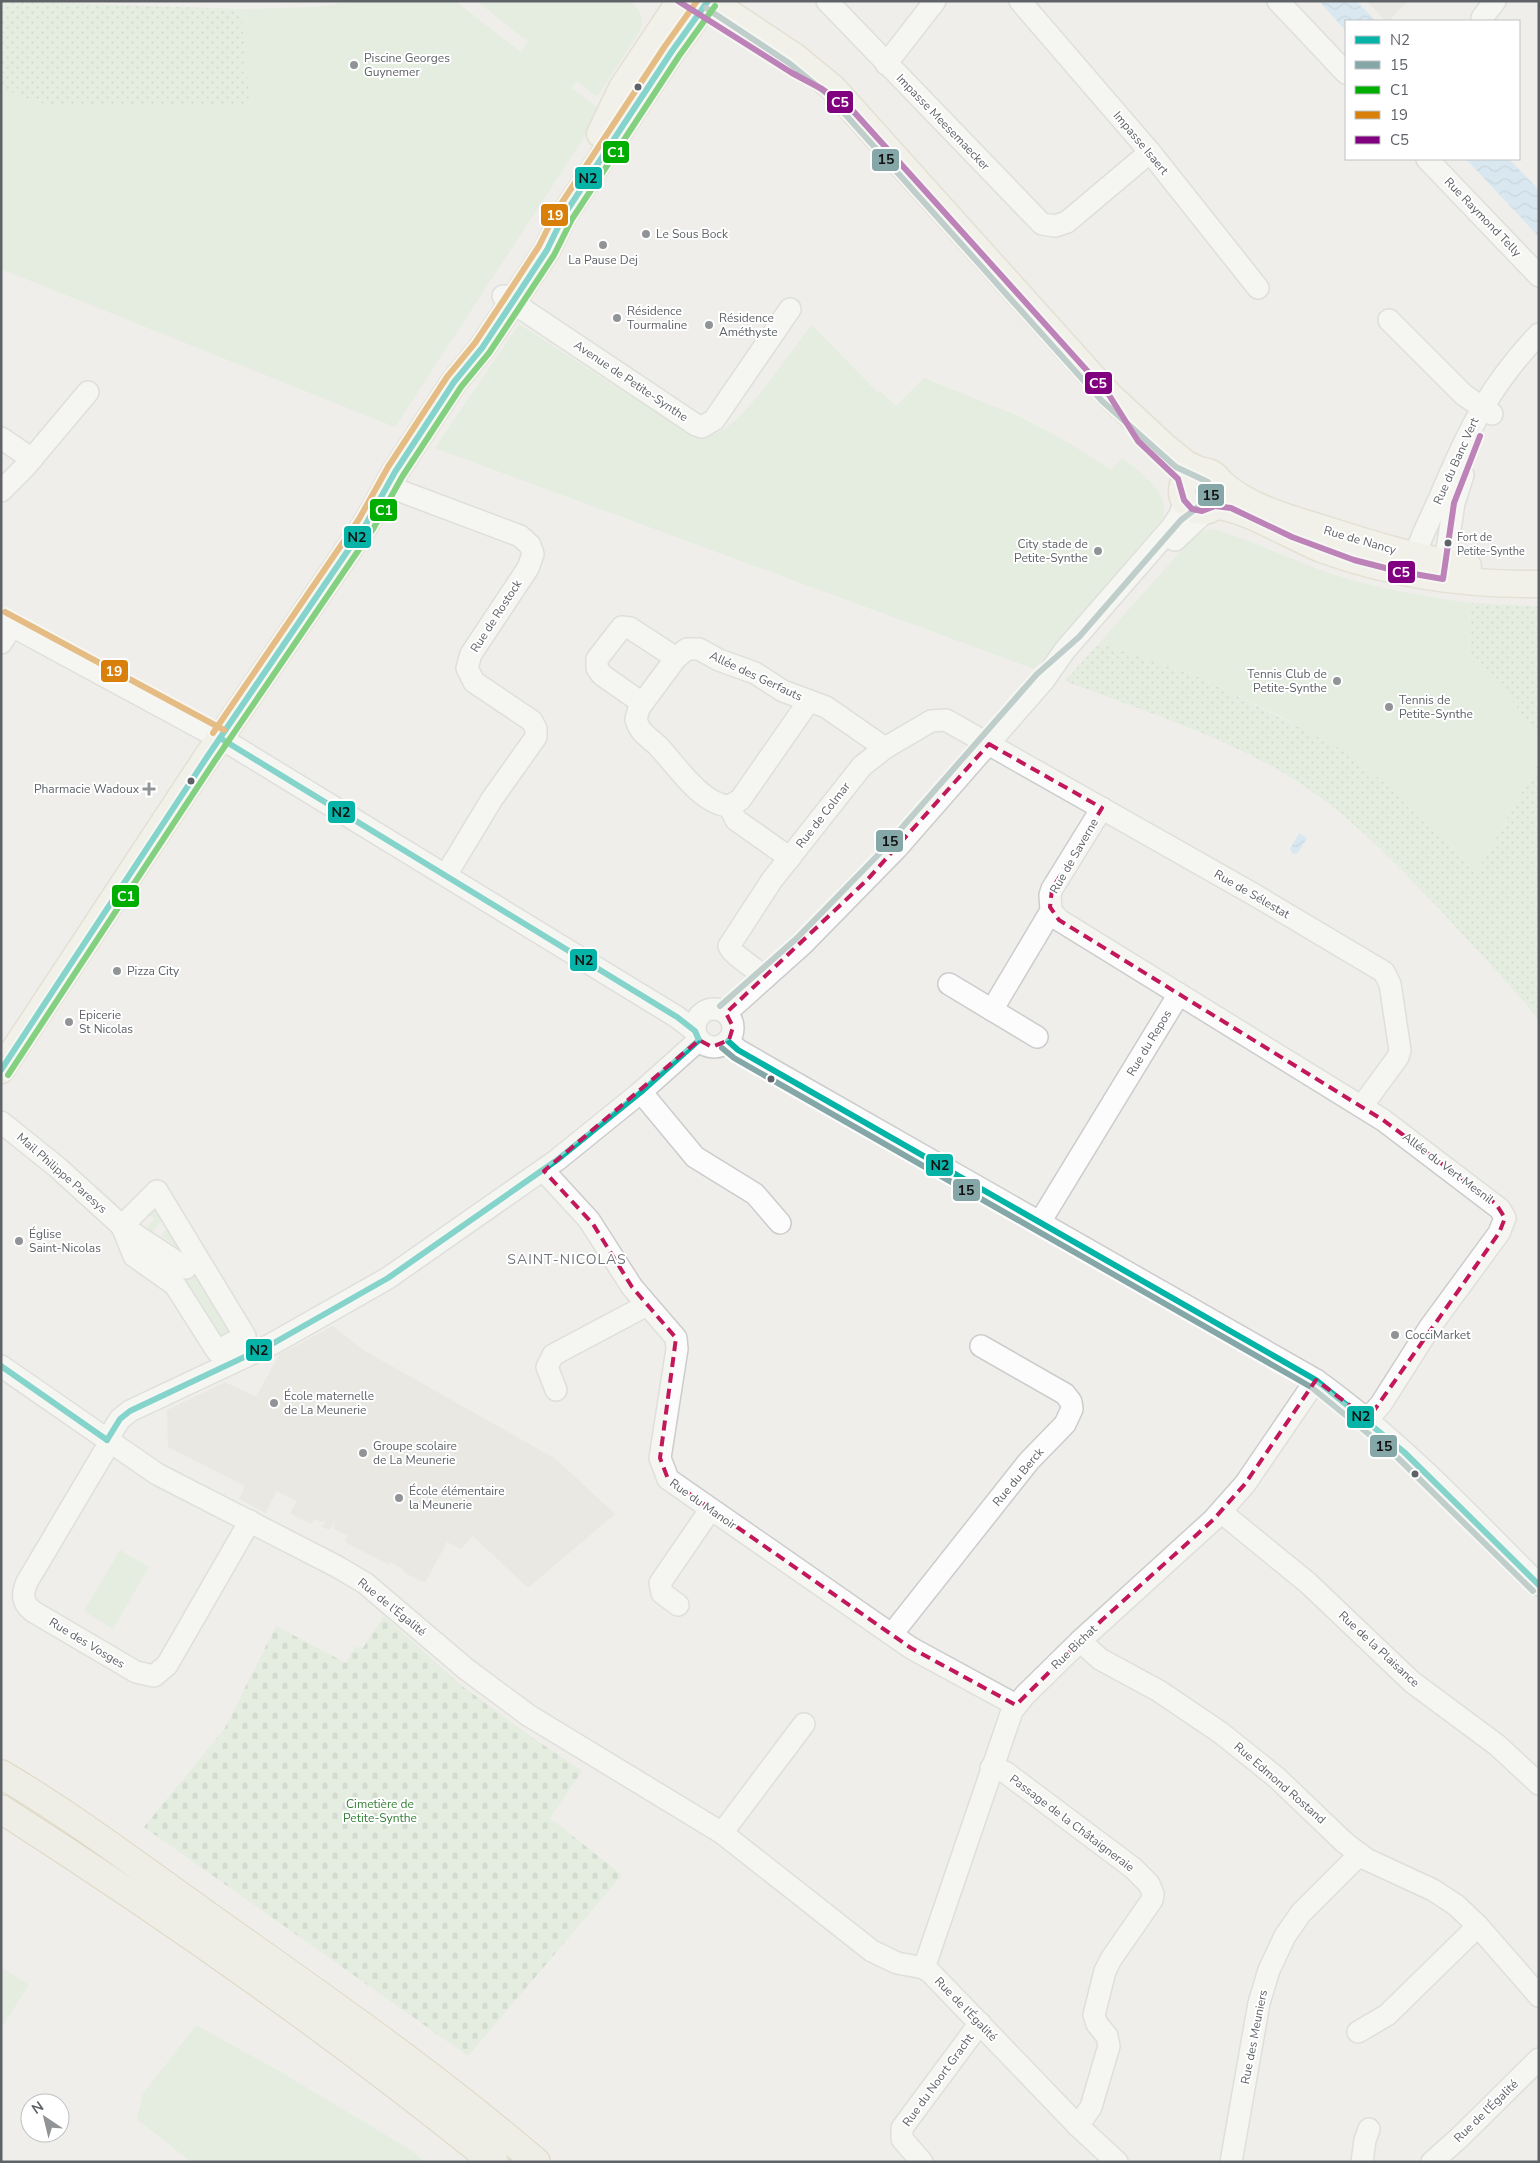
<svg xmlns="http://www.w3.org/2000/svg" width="1540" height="2163" viewBox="0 0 1540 2163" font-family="'Nunito Sans',sans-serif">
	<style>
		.education { fill: #e2e0da }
		.grass { fill: #d8ebd6 }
		.cemetery { fill: url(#cemetery-stones) }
		.park { fill: url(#park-dots) }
		.water { fill: url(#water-waves) }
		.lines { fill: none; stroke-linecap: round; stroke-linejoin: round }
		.minor-casing { stroke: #cbcccc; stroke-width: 24 }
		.major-casing { stroke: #d7ceb8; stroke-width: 29 }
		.highway-casing { stroke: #c8b996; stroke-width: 30 }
		.minor { stroke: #fdfcfc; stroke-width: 21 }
		.major { stroke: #f4f2e9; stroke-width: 26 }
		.highway { stroke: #f0ede3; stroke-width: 28 }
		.bus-1-casing { stroke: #fff; stroke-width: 10 }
		.bus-2-casing { stroke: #fff; stroke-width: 10 }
		.bus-3-casing { stroke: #fff; stroke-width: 10 }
		.bus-4-casing { stroke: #fff; stroke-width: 10 }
		.bus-5-casing { stroke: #fff; stroke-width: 10 }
		.bus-1 { stroke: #05b4a7; stroke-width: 6 }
		.bus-2 { stroke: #85a7a7; stroke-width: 6 }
		.bus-3 { stroke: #00ae00; stroke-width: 6 }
		.bus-4 { stroke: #d9800a; stroke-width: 6 }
		.bus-5 { stroke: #81007f; stroke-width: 6 }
		.marked { fill: none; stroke: #c2185b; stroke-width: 4; stroke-dasharray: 10 6; stroke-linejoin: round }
		.poi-dot { fill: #919496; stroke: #fff; stroke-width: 2 }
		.bus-dot { fill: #5f6368; stroke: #fff; stroke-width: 2 }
		.labels { text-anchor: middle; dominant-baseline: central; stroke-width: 4; stroke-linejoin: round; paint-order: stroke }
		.bus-label { font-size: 11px; fill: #5f6368; stroke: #fff; text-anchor: start }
		.poi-label { font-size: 12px; fill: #5f6368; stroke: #fff; text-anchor: start }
		.street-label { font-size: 12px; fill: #5f6368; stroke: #fff }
		.park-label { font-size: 12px; fill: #348238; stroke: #fff }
		.neighbourhood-label { font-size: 14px; letter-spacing: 1px; fill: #70757a; stroke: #fff }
		.line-badge { stroke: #fff; stroke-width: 2 }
		.badge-label { font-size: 14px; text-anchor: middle; font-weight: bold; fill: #fff }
		.pale-badge-label { font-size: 14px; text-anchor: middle; font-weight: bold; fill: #111 }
	</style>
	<defs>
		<pattern id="cemetery-stones" width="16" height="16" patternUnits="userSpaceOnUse" patternTransform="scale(1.25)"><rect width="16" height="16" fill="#d8ebd6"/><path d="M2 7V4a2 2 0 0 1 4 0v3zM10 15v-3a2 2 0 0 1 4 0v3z" fill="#b2c2b1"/></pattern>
		<pattern id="park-dots" width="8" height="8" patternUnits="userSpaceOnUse" patternTransform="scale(1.25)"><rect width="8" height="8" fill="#d8ebd6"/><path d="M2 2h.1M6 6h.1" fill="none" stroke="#b2c2b1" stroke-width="1.8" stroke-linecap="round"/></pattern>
		<pattern id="water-waves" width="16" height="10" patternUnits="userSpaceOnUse" patternTransform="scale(1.25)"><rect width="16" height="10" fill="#bfe0f9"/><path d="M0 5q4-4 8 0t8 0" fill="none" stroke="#9eb9cd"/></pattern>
	</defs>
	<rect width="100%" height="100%" fill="#efeeea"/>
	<g class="education">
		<path d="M1367,1H1408L1389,21H1385Z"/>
		<path d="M333,1326L363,1350L556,1459L615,1514L528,1588L473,1536L461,1549L447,1542L425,1583L403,1572L404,1570L390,1562L389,1565L345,1542L348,1536L333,1528L335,1524H333L330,1530L322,1527L326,1519L322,1522L314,1519L311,1524L290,1513L297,1501L277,1491L265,1513L239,1499L245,1486L168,1447L167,1410L225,1382L256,1397L279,1355Z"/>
	</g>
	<g class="grass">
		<path d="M357,1H455L521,52L528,42L477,1H629C640,9 645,18 640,31L599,94L595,96L577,81L571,88L596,106L598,110L595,121L395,427L1,269V87L250,106L241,9L316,7Z"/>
		<path d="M519,324L685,431C695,435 704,439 715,434C746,422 789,352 812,325L878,393L880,391L896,406L924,378L1016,415L1071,444L1111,470L1122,458C1140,472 1170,491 1163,518L1034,669L435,448Z"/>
		<path d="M1211,529C1251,539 1287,559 1326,572C1373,588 1421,596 1469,603L1470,659L1509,697L1539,738V762L1476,873L1381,780L1284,718L1196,675L1099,643L1196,534Z"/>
		<path d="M157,1200L165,1216L149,1238L143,1234L154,1218L147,1214Z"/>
		<path d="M170,1224L187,1254L161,1236Z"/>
		<path d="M195,1263L236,1330L216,1342L181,1284Z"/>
		<path d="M120,1550L149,1567L113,1629L84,1611Z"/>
		<path d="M1,1967L29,1985L1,2028Z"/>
		<path d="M196,2025L279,2071L411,2150L425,2162H191L137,2119L143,2094Z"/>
	</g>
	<path class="cemetery" d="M384,1616L462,1686L533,1738L582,1771L550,1818L622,1875L468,2056L144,1827L225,1728L276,1626L346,1663L355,1647L363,1648Z"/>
	<g class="park">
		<path d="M1,1L241,9L250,106L87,107L39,103L3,89L1,87Z"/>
		<path d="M1469,603L1539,606V738L1509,697L1470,659Z"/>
		<path d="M1099,643L1196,675L1336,746L1381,780L1476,873L1539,762V1020C1509,983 1475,948 1443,913C1401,869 1360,825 1310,790C1236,739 1148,713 1065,681Z"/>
	</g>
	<g class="water">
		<path d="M1319,1H1356L1376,21H1346V31Z"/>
		<path d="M1466,159H1509L1539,190V237Z"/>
		<path d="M1299,833L1307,838L1298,853L1293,854L1290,849Z"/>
	</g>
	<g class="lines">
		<defs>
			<g id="minor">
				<path d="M827,1L1042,224L1055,226L1067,222L1150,152"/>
				<path d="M1020,1L1150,152L1258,288"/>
				<path d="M1278,1L1346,73"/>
				<path d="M1482,18L1495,1"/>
				<path d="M886,64L935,1"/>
				<path d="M1427,159L1539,276"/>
				<path d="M503,296L696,425L702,427L714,420L790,309"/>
				<path d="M1389,320L1464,395L1492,414"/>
				<path d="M1,438L32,459"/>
				<path d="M387,486L520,536L530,545L533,554L528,568L471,654L467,668L474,682L532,721L536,729V737L492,799L446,875"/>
				<path d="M1,491L25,467L88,392"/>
				<path d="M1175,540L1207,510"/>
				<path d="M1411,571C1417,542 1432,517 1443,490C1470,427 1491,384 1539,334"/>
				<path d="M1443,577L1454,503L1463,475"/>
				<path d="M1,620L232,745L677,1017L695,1031"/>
				<path d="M1,643L12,626"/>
				<path d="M809,701L740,800L729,806C700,804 675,763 657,745C647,736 639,732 636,719L639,708L676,658L687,649H699L719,660L755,673L783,691L826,707L885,748"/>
				<path d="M642,703L602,675L597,668V659L622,627L630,628L676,658"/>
				<path d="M729,806L736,820L790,858"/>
				<path d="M1051,911L1059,920L1383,1120L1500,1209L1505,1218L1499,1233L1430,1327L1381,1404L1368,1419"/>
				<path d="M765,978C756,968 732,955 729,946L772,880L862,766L885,748L931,721L946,720L1253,894L1384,972L1390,984L1400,1050L1398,1057L1362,1106"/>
				<path d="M949,984L1037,1037"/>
				<circle cx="714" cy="1028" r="19"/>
				<path d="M992,1010L1051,911L1050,895L1052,889L1102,808"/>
				<path d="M726,1013L803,944L896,849L1044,680L1065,650L1172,527L1181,513L1184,500"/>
				<path d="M728,1041L738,1050L778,1073L1316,1380C1398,1439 1468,1513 1539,1585"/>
				<path d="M641,1092L695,1157L755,1194L780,1223"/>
				<path d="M1,1122L57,1167L122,1226L186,1268"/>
				<path d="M544,1171L589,1220L632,1287L676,1338L677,1349L660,1458L668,1479L911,1648L1016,1705"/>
				<path d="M157,1191L245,1336L217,1351L175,1285L134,1256L122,1226Z"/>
				<path d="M1040,1222L1179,994"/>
				<path d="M1,1366L157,1474L336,1566L365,1583L466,1669L528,1715L722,1833L872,1951L897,1963L924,1968L931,1973L1078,2126L1117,2162"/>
				<path d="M556,1390L547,1367L553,1355L647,1305"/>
				<path d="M107,1440L120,1419L130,1411L272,1344L388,1278L557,1160L641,1092L699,1040"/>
				<path d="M110,1442L27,1582C21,1595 23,1604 34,1612L136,1672L154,1676L167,1665L250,1521"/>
				<path d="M1221,1512L1308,1583L1412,1682L1497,1745L1539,1784"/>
				<path d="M678,1605L662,1593L660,1583L710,1510"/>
				<path d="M892,1634L1029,1461L1065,1424L1072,1409L1071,1402L1065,1394L981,1346"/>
				<path d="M1080,1641L1100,1659L1159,1691L1221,1733L1276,1777L1344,1842L1366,1859L1433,1890L1456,1905L1478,1926L1539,1996"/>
				<path d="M991,1768L1005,1772L1133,1868L1149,1884L1153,1894L1152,1900L1111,1959L1105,1971L1094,2015L1097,2024L1107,2036L1109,2046L1091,2107L1078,2126"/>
				<path d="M722,1833L804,1724"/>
				<path d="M924,1968L1012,1711L1025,1695L1080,1641L1213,1520L1245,1484L1316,1380"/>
				<path d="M1358,2032L1387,2015L1478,1926"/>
				<path d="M922,2162L902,2139V2128L980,2023"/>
				<path d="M1231,2162L1259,2003L1269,1970L1285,1936L1301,1913L1360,1854"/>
				<path d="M1362,2162L1365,2140L1369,2129"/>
				<path d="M1432,2162L1459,2138L1539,2059"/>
			</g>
			<g id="major">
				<path d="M711,1L794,56L833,88L1109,395L1164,446L1186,464L1201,471"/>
				<path d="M600,134L622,88L680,1"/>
				<circle cx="1202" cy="491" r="20"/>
				<path d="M1220,482C1249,508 1288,518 1324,529C1371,544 1419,559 1468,566"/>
				<path d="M1215,506C1242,506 1295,539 1324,550C1394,575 1465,585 1539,584"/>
				<path d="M1,1070L207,757L366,524L395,472L454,382L482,348L512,303L547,250L564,215L672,51L708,1"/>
			</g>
			<g id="highway">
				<path d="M1,1774C79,1820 151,1876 225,1928C331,2003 437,2077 536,2162"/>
				<path d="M1,1809C171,1918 337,2035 494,2162"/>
			</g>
		</defs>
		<use href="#minor" class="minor-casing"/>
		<use href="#major" class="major-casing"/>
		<use href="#highway" class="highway-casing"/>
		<use href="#minor" class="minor"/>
		<use href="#major" class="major"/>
		<use href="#highway" class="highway"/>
		<defs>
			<g id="bus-1">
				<path d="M220,738L677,1017L695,1031L699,1040"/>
				<path d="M728,1041L738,1050L1316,1380L1404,1452L1539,1585"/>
				<path d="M1,1070L207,757L366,524L395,472L454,382L482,348L512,303L547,250L564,215L672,51L708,1"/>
				<path d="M1,1366L107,1440"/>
				<path d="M107,1440L120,1419L130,1411L272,1344L388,1278L557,1160L641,1092L699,1040"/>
			</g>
			<g id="bus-2">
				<path d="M706,8L789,63L827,94L1102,401L1176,467L1208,482L1213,490L1210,498L1181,520L1079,637L1037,674L877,856L797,938L720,1006"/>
				<path d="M722,1048L734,1058L1311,1387L1398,1458L1533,1591"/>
			</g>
			<path id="bus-3" d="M8,1075L214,762L373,529L402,477L461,387L489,353L519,308L554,255L572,219L679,56L715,6"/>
			<g id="bus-4">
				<path d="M5,612L224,730"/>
				<path d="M213,733L359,519L388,467L447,377L475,343L505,298L539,246L557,210L665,46L697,1"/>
			</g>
			<path id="bus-5" d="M678,1L792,73L822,89L854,112L1109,395L1138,441L1178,479L1184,500L1192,509L1202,511L1215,506L1231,508L1292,537L1354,560L1397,571L1443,579L1454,503L1480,436"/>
		</defs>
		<use href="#bus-1" class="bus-1-casing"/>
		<use href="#bus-2" class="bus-2-casing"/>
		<use href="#bus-3" class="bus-3-casing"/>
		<use href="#bus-4" class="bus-4-casing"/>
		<use href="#bus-5" class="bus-5-casing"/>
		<use href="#bus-1" class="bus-1"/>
		<use href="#bus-2" class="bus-2"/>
		<use href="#bus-3" class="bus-3"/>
		<use href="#bus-4" class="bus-4"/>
		<use href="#bus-5" class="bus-5"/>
	</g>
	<path d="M0 0H1540V2163H0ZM989,744L1102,808L1052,889L1050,907L1059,920L1383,1120L1496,1204L1505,1218L1499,1233L1368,1419L1316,1380L1245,1484L1213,1520L1102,1620L1016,1705L911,1648L668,1479L660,1458L676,1338L632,1287L593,1224L544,1171L699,1040L712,1047L729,1040L733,1027L726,1013L867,880Z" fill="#efeeea" fill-opacity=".55" fill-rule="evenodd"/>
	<path class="marked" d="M989,744L1102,808L1052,889L1050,907L1059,920L1383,1120L1496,1204L1505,1218L1499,1233L1368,1419L1316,1380L1245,1484L1213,1520L1102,1620L1016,1705L911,1648L668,1479L660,1458L676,1338L632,1287L593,1224L544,1171L699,1040L712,1047L729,1040L733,1027L726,1013L867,880Z"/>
	<g class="poi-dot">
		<circle cx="354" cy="65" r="5"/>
		<circle cx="646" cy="234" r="5"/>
		<circle cx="603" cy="245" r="5"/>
		<circle cx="617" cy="318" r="5"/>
		<circle cx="709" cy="325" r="5"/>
		<circle cx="1098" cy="551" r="5"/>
		<circle cx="1337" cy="681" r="5"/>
		<circle cx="1389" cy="707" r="5"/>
		<path d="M146.5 781.5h5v5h5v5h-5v5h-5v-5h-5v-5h5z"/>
		<circle cx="117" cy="971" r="5"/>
		<circle cx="69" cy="1022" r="5"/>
		<circle cx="19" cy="1241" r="5"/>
		<circle cx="1395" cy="1335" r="5"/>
		<circle cx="274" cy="1403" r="5"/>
		<circle cx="363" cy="1453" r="5"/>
		<circle cx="399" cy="1498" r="5"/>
	</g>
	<g class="bus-dot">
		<circle cx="638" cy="87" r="4.5"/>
		<circle cx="1448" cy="543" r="4.5"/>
		<circle cx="191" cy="781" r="4.5"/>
		<circle cx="771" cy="1079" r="4.5"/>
		<circle cx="1415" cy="1474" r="4.5"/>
	</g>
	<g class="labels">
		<g class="bus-label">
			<text x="1457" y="537">Fort de<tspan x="1457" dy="14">Petite-Synthe</tspan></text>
		</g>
		<g class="poi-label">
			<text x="364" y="58">Piscine Georges<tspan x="364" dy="14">Guynemer</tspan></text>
			<text x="656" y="234">Le Sous Bock</text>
			<text x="603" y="260" text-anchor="middle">La Pause Dej</text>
			<text x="627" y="311">Résidence<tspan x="627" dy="14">Tourmaline</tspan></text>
			<text x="719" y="318">Résidence<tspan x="719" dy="14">Améthyste</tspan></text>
			<text x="1088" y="544" text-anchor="end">City stade de<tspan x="1088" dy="14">Petite-Synthe</tspan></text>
			<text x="1327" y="674" text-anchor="end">Tennis Club de<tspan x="1327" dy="14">Petite-Synthe</tspan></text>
			<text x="1399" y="700">Tennis de<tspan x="1399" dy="14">Petite-Synthe</tspan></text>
			<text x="139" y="789" text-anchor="end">Pharmacie Wadoux</text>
			<text x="127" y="971">Pizza City</text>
			<text x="79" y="1015">Epicerie<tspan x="79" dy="14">St Nicolas</tspan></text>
			<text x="29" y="1234">Église<tspan x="29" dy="14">Saint-Nicolas</tspan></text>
			<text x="1405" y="1335">CocciMarket</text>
			<text x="284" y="1396">École maternelle<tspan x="284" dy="14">de La Meunerie</tspan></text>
			<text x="373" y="1446">Groupe scolaire<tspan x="373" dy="14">de La Meunerie</tspan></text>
			<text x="409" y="1491">École élémentaire<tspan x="409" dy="14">la Meunerie</tspan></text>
		</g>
		<g class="street-label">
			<text transform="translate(943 122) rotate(46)">Impasse Meesemaecker</text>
			<text transform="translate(1141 143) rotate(50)">Impasse Isaert</text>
			<text transform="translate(1483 217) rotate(46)">Rue Raymond Telly</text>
			<text transform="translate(631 381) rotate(34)">Avenue de Petite-Synthe</text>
			<text transform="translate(1456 461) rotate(-66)">Rue du Banc Vert</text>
			<text transform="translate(1360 540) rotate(16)">Rue de Nancy</text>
			<text transform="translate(496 616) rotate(-57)">Rue de Rostock</text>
			<text transform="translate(756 676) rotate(25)">Allée des Gerfauts</text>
			<text transform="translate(823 815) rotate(-52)">Rue de Colmar</text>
			<text transform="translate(1074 856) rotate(-60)">Rue de Saverne</text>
			<text transform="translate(1252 894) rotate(30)">Rue de Sélestat</text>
			<text transform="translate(1149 1043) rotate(-59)">Rue du Repos</text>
			<text transform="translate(1448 1168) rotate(37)">Allée du Vert Mesnil</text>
			<text transform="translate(62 1173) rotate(41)">Mail Philippe Paresys</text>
			<text transform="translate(1018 1477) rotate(-50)">Rue du Berck</text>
			<text transform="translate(703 1504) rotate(35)">Rue du Manoir</text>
			<text transform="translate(392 1607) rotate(39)">Rue de l'Égalité</text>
			<text transform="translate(87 1643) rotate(31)">Rue des Vosges</text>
			<text transform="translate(1074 1647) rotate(-44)">Rue Bichat</text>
			<text transform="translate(1379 1649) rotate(43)">Rue de la Plaisance</text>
			<text transform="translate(1280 1783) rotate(41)">Rue Edmond Rostand</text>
			<text transform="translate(1072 1823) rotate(37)">Passage de la Châtaigneraie</text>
			<text transform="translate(966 2009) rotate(46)">Rue de l'Égalité</text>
			<text transform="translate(1254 2037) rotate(-79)">Rue des Meuniers</text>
			<text transform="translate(938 2080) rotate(-54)">Rue du Noort Gracht</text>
			<text transform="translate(1486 2111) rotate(-44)">Rue de l'Égalité</text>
		</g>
		<g class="park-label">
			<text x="380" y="1804">Cimetière de<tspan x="380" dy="14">Petite-Synthe</tspan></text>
		</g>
		<g class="neighbourhood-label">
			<text x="567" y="1259">SAINT-NICOLAS</text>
		</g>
	</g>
	<g class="line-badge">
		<rect x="826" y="90" width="28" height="24" rx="5" fill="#81007f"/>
		<rect x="602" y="140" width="28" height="24" rx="5" fill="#00ae00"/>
		<rect x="871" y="148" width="29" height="24" rx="5" fill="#85a7a7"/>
		<rect x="574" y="166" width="29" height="24" rx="5" fill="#05b4a7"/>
		<rect x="540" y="203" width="29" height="24" rx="5" fill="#d9800a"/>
		<rect x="1084" y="371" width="29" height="24" rx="5" fill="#81007f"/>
		<rect x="1197" y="483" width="28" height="24" rx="5" fill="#85a7a7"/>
		<rect x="369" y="498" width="29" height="24" rx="5" fill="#00ae00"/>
		<rect x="343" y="525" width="29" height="24" rx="5" fill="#05b4a7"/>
		<rect x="1387" y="560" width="29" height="24" rx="5" fill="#81007f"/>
		<rect x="100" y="659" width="29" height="24" rx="5" fill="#d9800a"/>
		<rect x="327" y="800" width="29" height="24" rx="5" fill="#05b4a7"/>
		<rect x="875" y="829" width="29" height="24" rx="5" fill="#85a7a7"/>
		<rect x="111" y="884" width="29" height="24" rx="5" fill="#00ae00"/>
		<rect x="569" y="948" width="29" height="24" rx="5" fill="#05b4a7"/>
		<rect x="925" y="1153" width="29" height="24" rx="5" fill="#05b4a7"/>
		<rect x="952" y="1178" width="29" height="24" rx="5" fill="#85a7a7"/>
		<rect x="245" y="1338" width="28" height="24" rx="5" fill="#05b4a7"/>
		<rect x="1346" y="1405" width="29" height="24" rx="5" fill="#05b4a7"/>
		<rect x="1369" y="1434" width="29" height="24" rx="5" fill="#85a7a7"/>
	</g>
	<g class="badge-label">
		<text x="840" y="107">C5</text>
		<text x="616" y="157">C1</text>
		<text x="555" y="220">19</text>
		<text x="1098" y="388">C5</text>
		<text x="384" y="515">C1</text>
		<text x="1401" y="577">C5</text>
		<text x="114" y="676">19</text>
		<text x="126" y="901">C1</text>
	</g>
	<g class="pale-badge-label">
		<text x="886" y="164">15</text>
		<text x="588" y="183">N2</text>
		<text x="1211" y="500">15</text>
		<text x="357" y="542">N2</text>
		<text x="341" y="817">N2</text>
		<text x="890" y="846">15</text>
		<text x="584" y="965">N2</text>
		<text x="940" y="1170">N2</text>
		<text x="966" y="1195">15</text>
		<text x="259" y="1355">N2</text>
		<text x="1361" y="1421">N2</text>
		<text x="1384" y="1451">15</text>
	</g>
	<rect width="1540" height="2163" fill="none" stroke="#5f6368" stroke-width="5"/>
	<rect x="1345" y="20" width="175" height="140" fill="#ffffff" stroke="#bfc1c3"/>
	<rect x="1355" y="36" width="25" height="8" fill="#05b4a7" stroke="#bfc1c3"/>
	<text x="1390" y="45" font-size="15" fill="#5f6368">N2</text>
	<rect x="1355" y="61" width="25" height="8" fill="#85a7a7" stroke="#bfc1c3"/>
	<text x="1390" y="70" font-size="15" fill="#5f6368">15</text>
	<rect x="1355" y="86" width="25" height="8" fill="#00ae00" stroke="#bfc1c3"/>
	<text x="1390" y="95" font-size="15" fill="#5f6368">C1</text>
	<rect x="1355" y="111" width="25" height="8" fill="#d9800a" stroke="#bfc1c3"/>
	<text x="1390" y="120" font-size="15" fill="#5f6368">19</text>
	<rect x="1355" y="136" width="25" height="8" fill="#81007f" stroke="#bfc1c3"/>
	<text x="1390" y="145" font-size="15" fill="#5f6368">C5</text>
	<g transform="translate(45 2118) rotate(325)"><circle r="24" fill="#ffffff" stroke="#bfc1c3"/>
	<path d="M0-4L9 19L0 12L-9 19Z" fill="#919496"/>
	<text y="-8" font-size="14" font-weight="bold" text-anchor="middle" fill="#5f6368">N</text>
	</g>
</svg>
